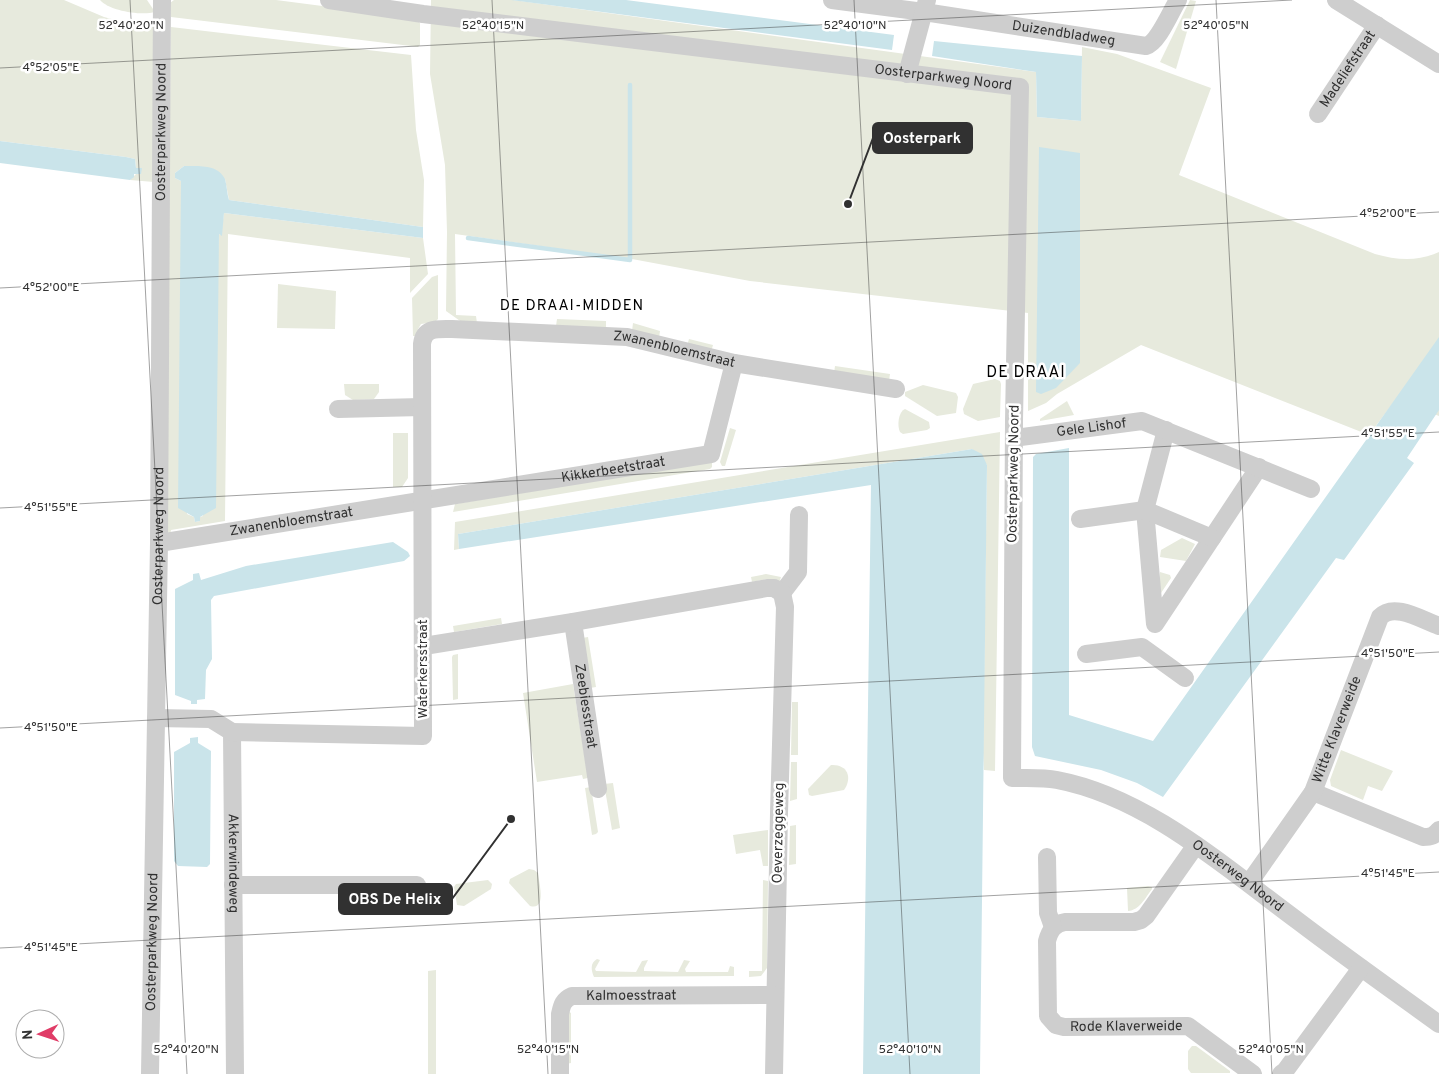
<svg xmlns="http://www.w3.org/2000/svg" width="1439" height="1074" viewBox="0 0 1439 1074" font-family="Overpass,sans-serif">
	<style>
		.green { fill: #e7eadd }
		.water { fill: #cae4ea }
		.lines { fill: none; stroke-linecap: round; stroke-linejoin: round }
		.stream { stroke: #cae4ea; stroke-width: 4.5 }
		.street { stroke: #cecece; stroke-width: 18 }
		.ticks { fill: none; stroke: #313131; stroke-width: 1; stroke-opacity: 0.45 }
		.labels { text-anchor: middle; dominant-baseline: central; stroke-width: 5; stroke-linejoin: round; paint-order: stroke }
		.street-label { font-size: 14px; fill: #313131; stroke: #fff }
		.neighbourhood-label { font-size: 15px; letter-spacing: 1px; fill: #000; stroke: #fff }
		.quarter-label { font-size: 16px; letter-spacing: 1px; fill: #000; stroke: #fff }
		.ticks-label { font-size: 12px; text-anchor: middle; fill: #313131; stroke: #fff; stroke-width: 5; stroke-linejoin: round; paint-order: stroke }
		.leader { fill: none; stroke: #313131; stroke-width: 2 }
		.callout-dot { fill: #313131; stroke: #fff; stroke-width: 2 }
		.callout { fill: #313131; stroke: #313131; stroke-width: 2 }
		.callout-label { font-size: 15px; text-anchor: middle; font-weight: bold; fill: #fff }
	</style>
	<rect width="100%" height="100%" fill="#fff"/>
	<g class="green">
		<path d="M0,0H64L104,17L123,22L151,25L155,29L154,182L130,180L142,168H136L135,159L126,157L0,141Z"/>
		<path d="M100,0H147L155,12C142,16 109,11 100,0Z"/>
		<path d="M174,0H276L415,18L420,23V45L418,47L411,46L171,17L170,3Z"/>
		<path d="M431,0H513L1036,72L1037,117L1081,121L1082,47L1117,54L1211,88L1179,175L1375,254C1397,260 1417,262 1439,252V416L1396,399L1369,435L1141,345L1057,394L1046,403L1028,411V313L750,281L632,259L455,234L456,315L476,316L477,323H463L446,311L447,232L445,165L430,74Z"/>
		<path d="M1190,0L1196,1L1176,69L1160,62Z"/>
		<path d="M171,27L411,55L416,130L424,180L423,227L229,200L225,179L184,166L175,173V178L181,181L187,514L194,517L195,522L200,521V517L203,516L219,234L221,235L224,213L423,238L428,274L410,293V258L228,234L225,521L171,530L170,536L165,533Z"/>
		<path d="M438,275V319L435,322L421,324L418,329L417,336H413L412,298L432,277Z"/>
		<path d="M278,284L336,291L335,329L277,328Z"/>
		<path d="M557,319L606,321V328L556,326Z"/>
		<path d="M633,323L660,331L659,338L632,331Z"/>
		<path d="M689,339L713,345L711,352L687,346Z"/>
		<path d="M835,366L890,374L889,381L834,373Z"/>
		<path d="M995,379L1000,381L1001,384L1000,417L978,421L964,414L963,409L973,384Z"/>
		<path d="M344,384H379V392L374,399L353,400L345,395Z"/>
		<path d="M923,385L956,393L958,397L956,413L937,416L905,396V392Z"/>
		<path d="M1067,401L1074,415L1040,421V419Z"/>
		<path d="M905,409L929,422L930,428L927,430L903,434L900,432C897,426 898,412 905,409Z"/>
		<path d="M730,428L736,430L725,466H722L720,462Z"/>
		<path d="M1000,432L995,771L984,770L983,753L987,465L972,449L458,534L459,549L454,550L455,522Z"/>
		<path d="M393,433H408V478L402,487H393Z"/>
		<path d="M712,461V467L710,469L453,512L455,504Z"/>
		<path d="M1182,538L1195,544L1186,561L1160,557L1161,550Z"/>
		<path d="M1160,572L1170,575L1171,578L1159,596Z"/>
		<path d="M766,574L781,577L779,583L767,579L752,582L751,577Z"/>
		<path d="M501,618L502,624L454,632L453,626Z"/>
		<path d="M588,637L596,687L590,688L582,638Z"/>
		<path d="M458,654V699L453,700L452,657L453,655Z"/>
		<path d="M573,684L588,778L583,779L582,775L537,782L523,693Z"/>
		<path d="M792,702H798V755H791Z"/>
		<path d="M1341,750L1393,771L1382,791L1368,786L1363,800L1331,786L1330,780Z"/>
		<path d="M791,762H797V799L790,801Z"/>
		<path d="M831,765C847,764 853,777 844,790L812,796L809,795L808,789Z"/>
		<path d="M613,783L620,828L612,830L604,784Z"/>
		<path d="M591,787L598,832L596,834L592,835L585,788Z"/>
		<path d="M796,825V864L789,865L790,826Z"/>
		<path d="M768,830V866H763L760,850L736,854L733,835Z"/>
		<path d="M529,869L534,870L538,873C539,883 547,911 530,906L509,883L510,879Z"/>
		<path d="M488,880L492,884L491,889L464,906L457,905L454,887L456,884Z"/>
		<path d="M763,880L768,881L767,968L761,976L749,977V971H762Z"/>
		<path d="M1148,886L1152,887V889C1145,898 1140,910 1128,911L1127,888Z"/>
		<path d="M597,959L600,960L595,969L596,971L636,972L642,961L648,960L644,968V971L678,972L684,960L690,961L685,969L686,972H728L730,966L734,967V976L594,977C591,970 590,963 597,959Z"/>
		<path d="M436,970V1074H428V971Z"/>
		<path d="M566,1010L571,1013V1063L566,1064Z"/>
		<path d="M1192,1046H1196L1230,1071V1073H1191L1188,1069V1051Z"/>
	</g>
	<g class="water">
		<path d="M511,0H626L894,35L892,50Z"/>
		<path d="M934,41L1082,56L1081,121L1037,117L1036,72L932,56Z"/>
		<path d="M0,141L126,157L135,159L136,168H142L141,174H134V177L130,180L0,163Z"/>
		<path d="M1039,147L1080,153V363L1056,388L1041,394L1036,392Z"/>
		<path d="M184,166C198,166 218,164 225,179C227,186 227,194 229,200L423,227V238L224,213L222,236L219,234L216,508L200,517V521L195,522L194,517L178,508L181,181L175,178V173Z"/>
		<path d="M1439,337V410L1407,458L1414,463L1344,560L1336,558L1163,797L1137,783L1101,770L1035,756L1032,747L1033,457L1036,454L1069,448V715L1153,741Z"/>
		<path d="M972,449L982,454L987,465L980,1074H863L871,485L459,549L458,534Z"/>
		<path d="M393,542L408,552L410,556L404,561L214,596L211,600L212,659L206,670L205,699L197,700V704H191V701L175,695V589L193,580V574L199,573L201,580L246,566Z"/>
		<path d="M198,737V743L211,751L210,864L207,867L178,866L174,861V752L190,743V738Z"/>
	</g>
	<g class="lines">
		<path class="stream" d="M468,238L630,260V85"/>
		<g class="street">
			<path id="s1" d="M329,0L423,14L1020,87L1014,421L1012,778C1027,778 1042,777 1057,780C1147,797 1226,868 1298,921C1344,956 1392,990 1439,1024"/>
			<path id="s2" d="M832,0L924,12L1146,46C1158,43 1171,11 1178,0"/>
			<path d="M1336,0L1439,64"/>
			<path d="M907,74L927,0"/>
			<path id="s3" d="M1318,114L1377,25"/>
			<path d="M338,409L422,407"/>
			<path d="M1166,430L1145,510L1155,624L1259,467"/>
			<path id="s4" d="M1014,438L1142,421L1311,489"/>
			<path d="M1080,519L1145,510L1212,538"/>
			<path id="s5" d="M159,543L711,454L734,363"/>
			<path d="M782,593L798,572L799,515"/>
			<path id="s6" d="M573,622L598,789"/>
			<path d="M424,646L573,622L767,588H774L782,593L785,607L779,813L774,1074"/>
			<path d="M1086,654L1142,647L1185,678"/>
			<path id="s7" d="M156,718L211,719L232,732L235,1074"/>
			<path id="s8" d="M232,732L423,736L422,344C424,327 438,329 452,329L627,337L734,363L896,389"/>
			<path d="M1313,792L1423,837C1431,837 1434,836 1439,830"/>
			<path id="s9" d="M1196,845L1146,916L1141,920L1134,922H1065C1054,924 1050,930 1047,941L1048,1016L1056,1025L1064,1027L1188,1026L1253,1074"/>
			<path d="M1047,857L1048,913L1053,927"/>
			<path id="s10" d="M1249,883L1313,792L1380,617C1394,602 1422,620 1439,626"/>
			<path d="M233,885H417"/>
			<path id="s11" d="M150,1074L159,543L162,0"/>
			<path id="s12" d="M560,1074V1014C562,1005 563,1000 572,996L775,995"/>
			<path d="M1281,1074L1285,1071L1361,968"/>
		</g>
	</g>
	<path class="ticks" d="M130,0L187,1074M492,0L548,1074M854,0L910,1074M1216,0L1272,1074M0,68L1292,0M0,288L1439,212M0,508L1439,432M0,728L1439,652M0,948L1439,872"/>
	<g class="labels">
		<g class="street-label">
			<text stroke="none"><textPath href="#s2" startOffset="234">Duizendbladweg</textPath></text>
			<text stroke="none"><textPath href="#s3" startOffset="54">Madeliefstraat</textPath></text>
			<text stroke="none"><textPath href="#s1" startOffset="619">Oosterparkweg Noord</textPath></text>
			<text stroke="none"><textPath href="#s11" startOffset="942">Oosterparkweg Noord</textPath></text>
			<text stroke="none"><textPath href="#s8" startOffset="845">Zwanenbloemstraat</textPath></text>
			<text stroke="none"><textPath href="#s4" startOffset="78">Gele Lishof</textPath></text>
			<text stroke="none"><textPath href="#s5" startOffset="460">Kikkerbeetstraat</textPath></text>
			<text transform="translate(1014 474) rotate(-89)">Oosterparkweg Noord</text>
			<text stroke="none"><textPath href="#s5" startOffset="134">Zwanenbloemstraat</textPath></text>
			<text stroke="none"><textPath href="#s11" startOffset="538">Oosterparkweg Noord</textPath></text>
			<text transform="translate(423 669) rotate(-90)">Waterkersstraat</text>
			<text stroke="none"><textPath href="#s6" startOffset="85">Zeebiesstraat</textPath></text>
			<text stroke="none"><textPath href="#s10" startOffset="178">Witte Klaverweide</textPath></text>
			<text transform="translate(779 833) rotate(-89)">Oeverzeggeweg</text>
			<text stroke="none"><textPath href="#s7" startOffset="211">Akkerwindeweg</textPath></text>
			<text stroke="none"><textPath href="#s1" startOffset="1639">Oosterweg Noord</textPath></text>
			<text stroke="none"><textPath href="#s11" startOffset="132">Oosterparkweg Noord</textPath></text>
			<text stroke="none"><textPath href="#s12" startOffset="142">Kalmoesstraat</textPath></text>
			<text stroke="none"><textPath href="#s9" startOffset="355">Rode Klaverweide</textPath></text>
		</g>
		<g class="neighbourhood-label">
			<text x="572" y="306">DE DRAAI-MIDDEN</text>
		</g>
		<g class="quarter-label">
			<text x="1026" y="373">DE DRAAI</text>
		</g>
	</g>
	<g class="ticks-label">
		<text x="131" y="29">52°40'20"N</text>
		<text x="493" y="29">52°40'15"N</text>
		<text x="855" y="29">52°40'10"N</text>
		<text x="1216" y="29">52°40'05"N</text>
		<text x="51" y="71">4°52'05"E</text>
		<text x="1388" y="217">4°52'00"E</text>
		<text x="51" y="291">4°52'00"E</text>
		<text x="1388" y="437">4°51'55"E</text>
		<text x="51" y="511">4°51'55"E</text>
		<text x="1388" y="657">4°51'50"E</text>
		<text x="51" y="731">4°51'50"E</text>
		<text x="1388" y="877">4°51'45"E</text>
		<text x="51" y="951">4°51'45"E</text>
		<text x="186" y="1053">52°40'20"N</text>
		<text x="548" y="1053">52°40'15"N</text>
		<text x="910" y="1053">52°40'10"N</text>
		<text x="1271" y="1053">52°40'05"N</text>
	</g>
	<path class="leader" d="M848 204L873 138M511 819L452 899"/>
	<g class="callout-dot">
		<circle cx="848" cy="204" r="5"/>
		<circle cx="511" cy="819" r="5"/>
	</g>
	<g class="callout">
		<rect x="873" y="123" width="99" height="30" rx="5"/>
		<rect x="339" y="884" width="113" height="30" rx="5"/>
	</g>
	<g class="callout-label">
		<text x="922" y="143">Oosterpark</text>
		<text x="395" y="904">OBS De Helix</text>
	</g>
	<g transform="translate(40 1034) rotate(267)"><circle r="24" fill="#ffffff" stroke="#adadad"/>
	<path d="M0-4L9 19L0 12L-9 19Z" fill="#e03c67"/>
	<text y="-8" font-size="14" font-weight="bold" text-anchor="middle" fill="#313131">N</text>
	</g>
</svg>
